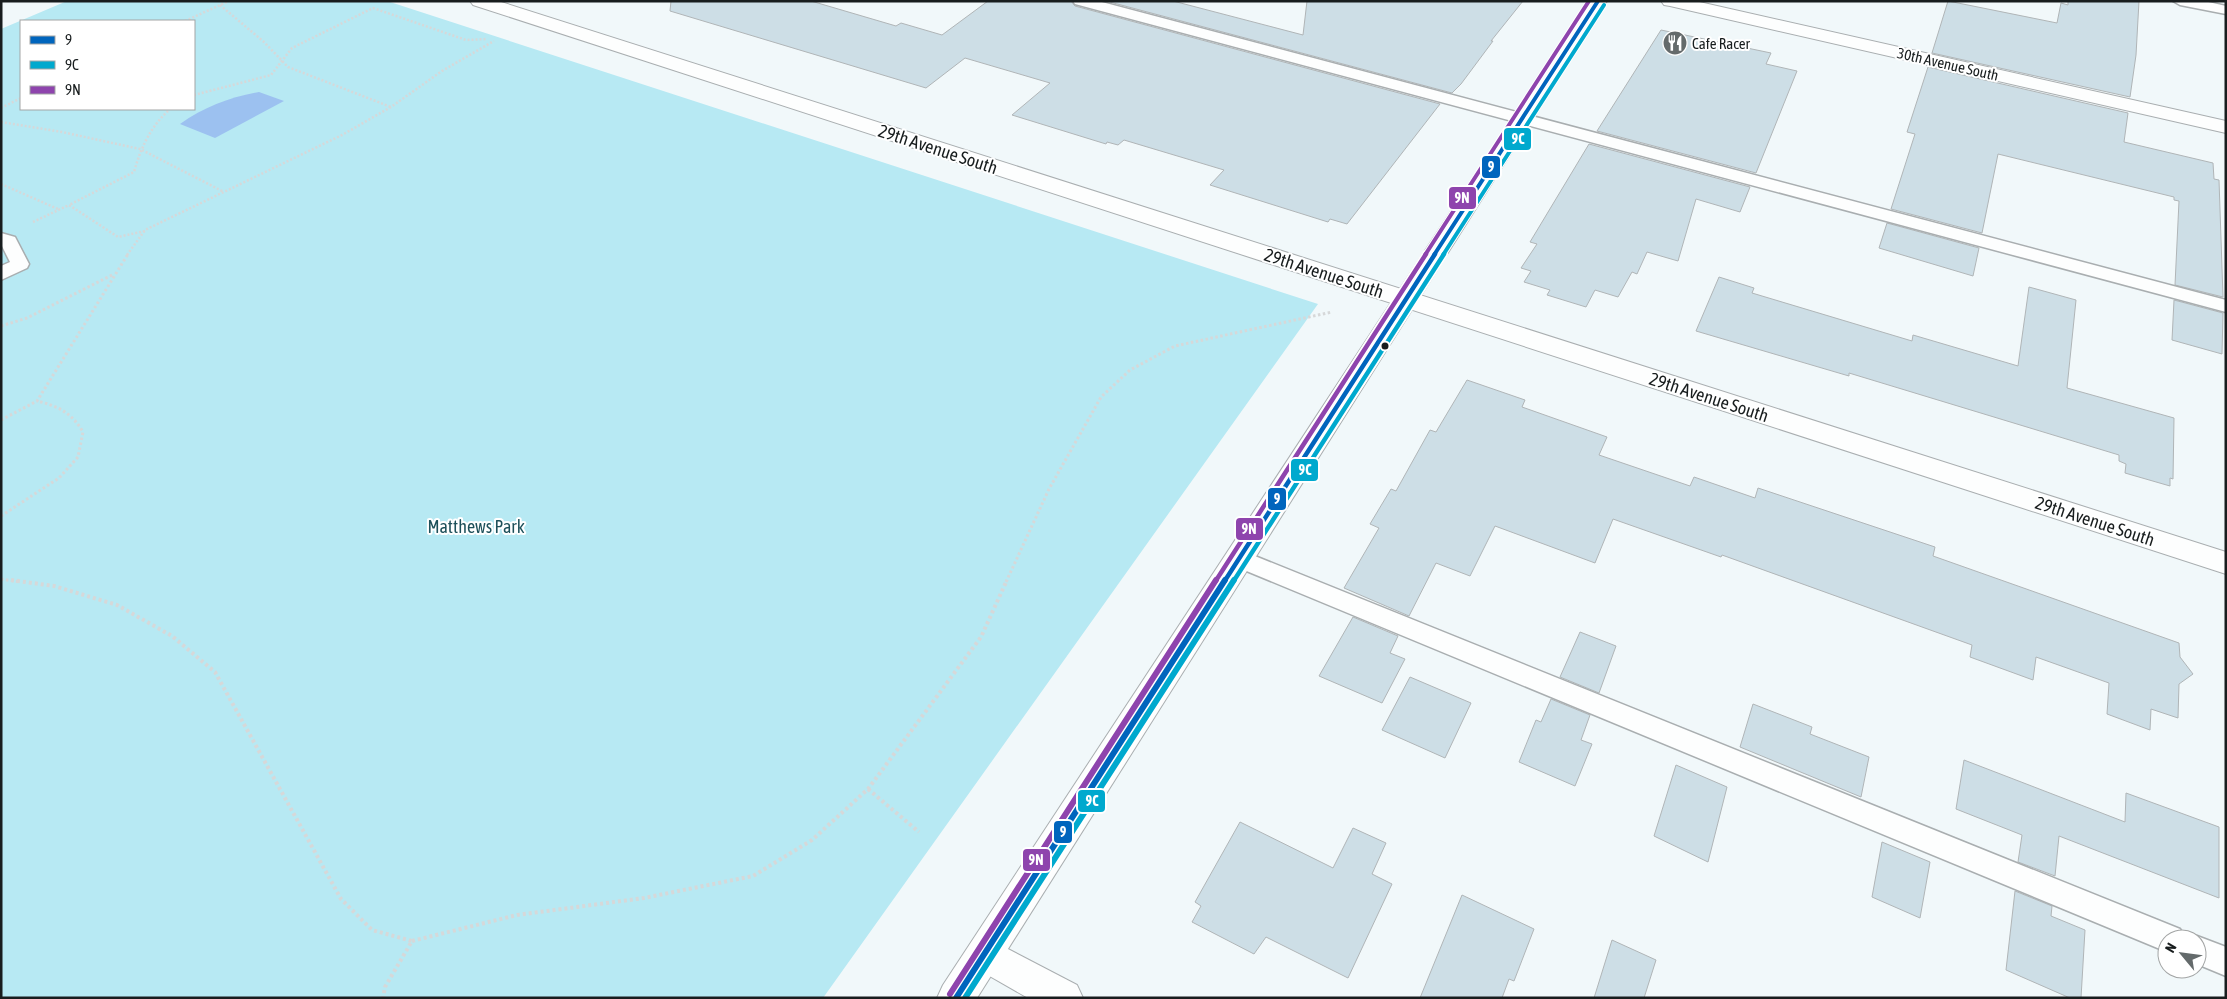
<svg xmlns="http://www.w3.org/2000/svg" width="2227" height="999" viewBox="0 0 2227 999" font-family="'Asap Condensed',sans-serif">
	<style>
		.green { fill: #b7e9f3; fill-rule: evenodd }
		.water { fill: #9cc1f0 }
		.building { fill: #cddee6; stroke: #b0b5b7 }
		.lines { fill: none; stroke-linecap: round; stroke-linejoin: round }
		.lane-casing { stroke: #a9aeb0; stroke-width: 3 }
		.street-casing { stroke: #a9aeb0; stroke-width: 2 }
		.secondary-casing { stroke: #a9aeb0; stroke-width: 2 }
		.path-far2 { stroke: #d6d8d9; stroke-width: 2.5; stroke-dasharray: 2 2; stroke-linecap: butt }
		.path-far1 { stroke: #d6d8d9; stroke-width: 3; stroke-dasharray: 2.5 2.5; stroke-linecap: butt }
		.path { stroke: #d6d8d9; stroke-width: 4; stroke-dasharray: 3 3; stroke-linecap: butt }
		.lane { fill: #fdfefe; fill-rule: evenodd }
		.street { fill: #fdfefe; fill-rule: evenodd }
		.secondary { fill: #fdfefe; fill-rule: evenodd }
		.bus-1-far2-casing { stroke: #fff; stroke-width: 6 }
		.bus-1-far1-casing { stroke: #fff; stroke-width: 8 }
		.bus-1-casing { stroke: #fff; stroke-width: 10 }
		.bus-2-far2-casing { stroke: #fff; stroke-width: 6 }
		.bus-2-far1-casing { stroke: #fff; stroke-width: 8 }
		.bus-2-casing { stroke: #fff; stroke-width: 10 }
		.bus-3-far2-casing { stroke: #fff; stroke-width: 6 }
		.bus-3-far1-casing { stroke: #fff; stroke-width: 8 }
		.bus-3-casing { stroke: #fff; stroke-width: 10 }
		.bus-1-far2 { stroke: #0065bd; stroke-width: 4 }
		.bus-1-far1 { stroke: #0065bd; stroke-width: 4.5 }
		.bus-1 { stroke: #0065bd; stroke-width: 6 }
		.bus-2-far2 { stroke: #00a9ce; stroke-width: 4 }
		.bus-2-far1 { stroke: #00a9ce; stroke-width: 4.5 }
		.bus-2 { stroke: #00a9ce; stroke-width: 6 }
		.bus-3-far2 { stroke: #8e44ad; stroke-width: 4 }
		.bus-3-far1 { stroke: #8e44ad; stroke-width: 4.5 }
		.bus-3 { stroke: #8e44ad; stroke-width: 6 }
		.bus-dot { fill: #181d1e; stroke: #fff; stroke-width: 2 }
		.labels { text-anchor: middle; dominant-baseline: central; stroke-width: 4; stroke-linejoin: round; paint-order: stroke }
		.far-poi-label { font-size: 15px; fill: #181d1e; stroke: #fff; text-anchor: start }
		.far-street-label { font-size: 15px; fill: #181d1e; stroke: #fff }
		.street-label { font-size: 18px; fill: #181d1e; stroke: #fff }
		.park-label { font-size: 18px; fill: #1d505a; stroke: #fff }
		.line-badge { stroke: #fff; stroke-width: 2 }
		.badge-label { font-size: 14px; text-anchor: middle; font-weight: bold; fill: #fff }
	</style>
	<rect width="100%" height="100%" fill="#f1f8fa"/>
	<path class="green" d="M67,1H387L1318,304L823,998H1V29ZM21,21H194V109H21Z"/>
	<path class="water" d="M259,92L284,101L215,138L180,124C204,107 230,97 259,92Z"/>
	<g class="building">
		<path d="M671,1H811L896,26L901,23L942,35L988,1H1071L1075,6L1440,104L1347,224L1330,219L1328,222L1210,185L1224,170L1124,140L1118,145L1107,142L1106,144L1012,115L1050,83L965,58L926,88L670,11Z"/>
		<path d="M1106,1H1173L1303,35L1307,1H1523L1491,41H1493L1461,84L1452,93Z"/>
		<path d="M1948,1L2057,23L2061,3L2068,5V1H2139L2136,55L2130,97L1932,53Z"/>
		<path d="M1661,30L1771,53L1766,64L1797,71L1756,173L1597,131Z"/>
		<path d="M1928,67L2128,113L2124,142L2213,163L2214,179L2219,180L2223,297L2175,285L2179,201L2174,200V197L1998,154L1982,233L1891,209L1915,134L1907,132Z"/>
		<path d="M1589,144L1750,187L1740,212L1696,199L1678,261L1647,252L1637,274L1632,272L1618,297L1595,290L1586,307L1547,295L1550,290L1524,282L1531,271L1521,268L1537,244L1530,242Z"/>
		<path d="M1887,223L1979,248L1973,276L1879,248Z"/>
		<path d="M1719,277L1754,288L1752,293L1912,341L1913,335L2018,366L2029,287L2076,300L2067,388L2174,418L2173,479L2170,478V486L2125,473L2126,464L2119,461V455L1849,373V376L1696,331Z"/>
		<path d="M2174,300L2223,313L2222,354L2172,340Z"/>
		<path d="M1467,380L1525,400L1522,407L1607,437L1599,455L1690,486L1694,477L1755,498L1758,488L1935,547L1933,556L2179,643L2180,657L2193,674L2179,684L2178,718L2151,709L2150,730L2107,714L2109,683L2036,657L2033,680L1970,657L1972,645L1722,555L1721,557L1613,519L1595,563L1495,526L1470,576L1436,563L1409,616L1344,588L1379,528L1370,524L1391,489L1396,491L1430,430L1436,432Z"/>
		<path d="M1353,617L1398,636L1390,653L1405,659L1382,703L1319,676Z"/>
		<path d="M1580,632L1616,646L1599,693L1560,677Z"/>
		<path d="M1410,677L1471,703L1445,758L1382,730Z"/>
		<path d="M1551,699L1590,715L1581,740L1592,744L1575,786L1519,762L1536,720L1541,722Z"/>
		<path d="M1753,704L1812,727L1810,734L1869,757L1861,797L1740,747Z"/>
		<path d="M1964,760L2125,822L2126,793L2219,827V898L2059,836L2055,876L2018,862L2022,835L1956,809Z"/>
		<path d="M1676,765L1727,787L1708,862L1654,836Z"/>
		<path d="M1240,822L1333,868L1353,828L1386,843L1372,874L1392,884L1348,978L1266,937L1254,954L1192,922L1201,906L1195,902Z"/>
		<path d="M1882,842L1930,862L1920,918L1872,897Z"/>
		<path d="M2015,891L2052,906L2051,916L2085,930L2081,998H2070L2006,970Z"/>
		<path d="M1462,895L1534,929L1514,981L1509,979L1502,998H1420Z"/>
		<path d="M1612,940L1656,960L1644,998H1594Z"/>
	</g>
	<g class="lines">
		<defs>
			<g id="lane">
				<path d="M1073,1H1098L2226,300V312L1075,4Z"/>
				<path d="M2173,1H2204L2226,6V14L2180,5Z"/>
				<path d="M1,233L15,237L29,264L27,268L1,280V266L10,262L1,244Z"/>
				<path d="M1240,550L2180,929L2185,939H2167V952L2160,949L1232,565L1228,559L1232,553Z"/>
				<path d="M2197,936L2226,947V976L2197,964V939H2189Z"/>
			</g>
			<g id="street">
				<path d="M470,1H498L2226,552V574L473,5Z"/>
				<path d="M1661,1H1695L2226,121V133L1670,6L1664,5Z"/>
				<path d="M985,937L1077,985L1083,998H1028L972,966L967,954L972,942Z"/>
			</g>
			<path id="secondary" d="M1589,1H1607L977,998H937L943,985Z"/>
		</defs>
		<use href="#lane" class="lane-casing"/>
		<use href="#street" class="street-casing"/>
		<use href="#secondary" class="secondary-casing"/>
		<g class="path-far2">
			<path d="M220,5L264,42L288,67L391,107"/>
			<path d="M185,21L229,1"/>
			<path d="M194,95L271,75L292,48L373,8L466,40L487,39"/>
			<path d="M1,108L21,98"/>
			<path d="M1,122L62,132L140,149L224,192"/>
			<path d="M1,184L58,209"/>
			<path d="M33,222L69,205"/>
			<path d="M145,231L118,237L69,205L134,172C141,147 151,126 170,109"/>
			<path d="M127,255L145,230L342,135L391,107L442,71L494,41"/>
		</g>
		<g class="path-far1">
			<path d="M1,326L27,318L114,274"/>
			<path d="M1,420L37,401L128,254"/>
			<path d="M1,516L59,478L78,457L83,432C72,413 58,406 37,401"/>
			<path d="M1,579L20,582"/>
			<path d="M1006,582L1049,489L1101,397L1130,370L1175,346L1332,312"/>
		</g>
		<g class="path">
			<path d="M11,580L54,586L117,605L172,636L215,672L341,899L372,930L412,941L385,987L383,998"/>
			<path d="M868,789L919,832"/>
			<path d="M412,941L517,915L644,898L753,876L812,840L868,789L981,637L1007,580"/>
		</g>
		<use href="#lane" class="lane"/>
		<use href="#street" class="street"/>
		<use href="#secondary" class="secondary"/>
		<defs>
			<path id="bus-1-far2" d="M1434,255L1598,1"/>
			<path id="bus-1-far1" d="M1224,582L1435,254"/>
			<path id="bus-1" d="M956,998L1225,580"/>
			<path id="bus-2-far2" d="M1443,255L1604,5"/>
			<path id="bus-2-far1" d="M1233,582L1444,254"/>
			<path id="bus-2" d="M965,998L1234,580"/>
			<path id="bus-3-far2" d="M1425,255L1589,1"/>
			<path id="bus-3-far1" d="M1215,582L1426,254"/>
			<path id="bus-3" d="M950,994L1216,580"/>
		</defs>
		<use href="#bus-1-far2" class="bus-1-far2-casing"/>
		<use href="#bus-1-far1" class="bus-1-far1-casing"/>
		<use href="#bus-1" class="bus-1-casing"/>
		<use href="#bus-2-far2" class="bus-2-far2-casing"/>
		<use href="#bus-2-far1" class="bus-2-far1-casing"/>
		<use href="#bus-2" class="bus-2-casing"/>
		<use href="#bus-3-far2" class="bus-3-far2-casing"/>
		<use href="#bus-3-far1" class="bus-3-far1-casing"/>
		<use href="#bus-3" class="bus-3-casing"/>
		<use href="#bus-1-far2" class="bus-1-far2"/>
		<use href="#bus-1-far1" class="bus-1-far1"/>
		<use href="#bus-1" class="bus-1"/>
		<use href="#bus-2-far2" class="bus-2-far2"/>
		<use href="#bus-2-far1" class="bus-2-far1"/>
		<use href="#bus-2" class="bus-2"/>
		<use href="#bus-3-far2" class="bus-3-far2"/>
		<use href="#bus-3-far1" class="bus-3-far1"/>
		<use href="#bus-3" class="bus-3"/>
	</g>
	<defs>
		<symbol id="restaurant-disc" viewBox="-11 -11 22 22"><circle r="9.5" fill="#646a6b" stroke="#fff"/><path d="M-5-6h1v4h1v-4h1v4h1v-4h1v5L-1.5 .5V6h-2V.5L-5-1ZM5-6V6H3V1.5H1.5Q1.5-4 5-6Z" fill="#fff"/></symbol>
	</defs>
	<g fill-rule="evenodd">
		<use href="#restaurant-disc" x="1661" y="29" width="28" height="28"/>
	</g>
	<circle class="bus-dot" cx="1385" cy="346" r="4.5"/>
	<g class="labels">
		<g class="far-poi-label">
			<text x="1692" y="43">Cafe Racer</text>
		</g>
		<g class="far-street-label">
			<text transform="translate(1948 64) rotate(13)">30th Avenue South</text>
		</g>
		<g class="street-label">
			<text transform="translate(938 149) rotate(18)">29th Avenue South</text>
			<text transform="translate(1324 273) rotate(18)">29th Avenue South</text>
			<text transform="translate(1709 397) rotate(18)">29th Avenue South</text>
			<text transform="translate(2095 521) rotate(18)">29th Avenue South</text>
		</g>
		<g class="park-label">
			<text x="476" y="526">Matthews Park</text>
		</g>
	</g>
	<g class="line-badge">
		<rect x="1503" y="127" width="29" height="24" rx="5" fill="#00a9ce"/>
		<rect x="1481" y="155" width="20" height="24" rx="5" fill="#0065bd"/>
		<rect x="1448" y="186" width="29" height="24" rx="5" fill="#8e44ad"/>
		<rect x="1290" y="458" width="29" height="24" rx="5" fill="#00a9ce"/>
		<rect x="1267" y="487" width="20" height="24" rx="5" fill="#0065bd"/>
		<rect x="1235" y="517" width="29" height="24" rx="5" fill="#8e44ad"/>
		<rect x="1077" y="789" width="29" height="24" rx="5" fill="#00a9ce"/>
		<rect x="1053" y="820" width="20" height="24" rx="5" fill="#0065bd"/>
		<rect x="1022" y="848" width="29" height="24" rx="5" fill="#8e44ad"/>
	</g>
	<g class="badge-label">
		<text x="1518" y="144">9C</text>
		<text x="1491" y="172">9</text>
		<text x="1462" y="203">9N</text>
		<text x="1305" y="475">9C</text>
		<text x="1277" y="504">9</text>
		<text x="1249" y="534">9N</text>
		<text x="1092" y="806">9C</text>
		<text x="1063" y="837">9</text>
		<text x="1036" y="865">9N</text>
	</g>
	<rect width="2227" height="999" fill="none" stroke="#181d1e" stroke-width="5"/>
	<rect x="20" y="20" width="175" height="90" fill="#ffffff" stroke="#a3a5a5"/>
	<rect x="30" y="36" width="25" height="8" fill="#0065bd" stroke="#a3a5a5"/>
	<text x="65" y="45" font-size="15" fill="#181d1e">9</text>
	<rect x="30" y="61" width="25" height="8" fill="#00a9ce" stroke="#a3a5a5"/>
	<text x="65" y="70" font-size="15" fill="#181d1e">9C</text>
	<rect x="30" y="86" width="25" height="8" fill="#8e44ad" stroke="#a3a5a5"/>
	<text x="65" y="95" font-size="15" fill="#181d1e">9N</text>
	<g transform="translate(2182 954) rotate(299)"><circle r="24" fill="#ffffff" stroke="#a3a5a5"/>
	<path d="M0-4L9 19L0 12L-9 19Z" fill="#646a6b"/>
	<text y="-8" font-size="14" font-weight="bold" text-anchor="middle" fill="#181d1e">N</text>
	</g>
</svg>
